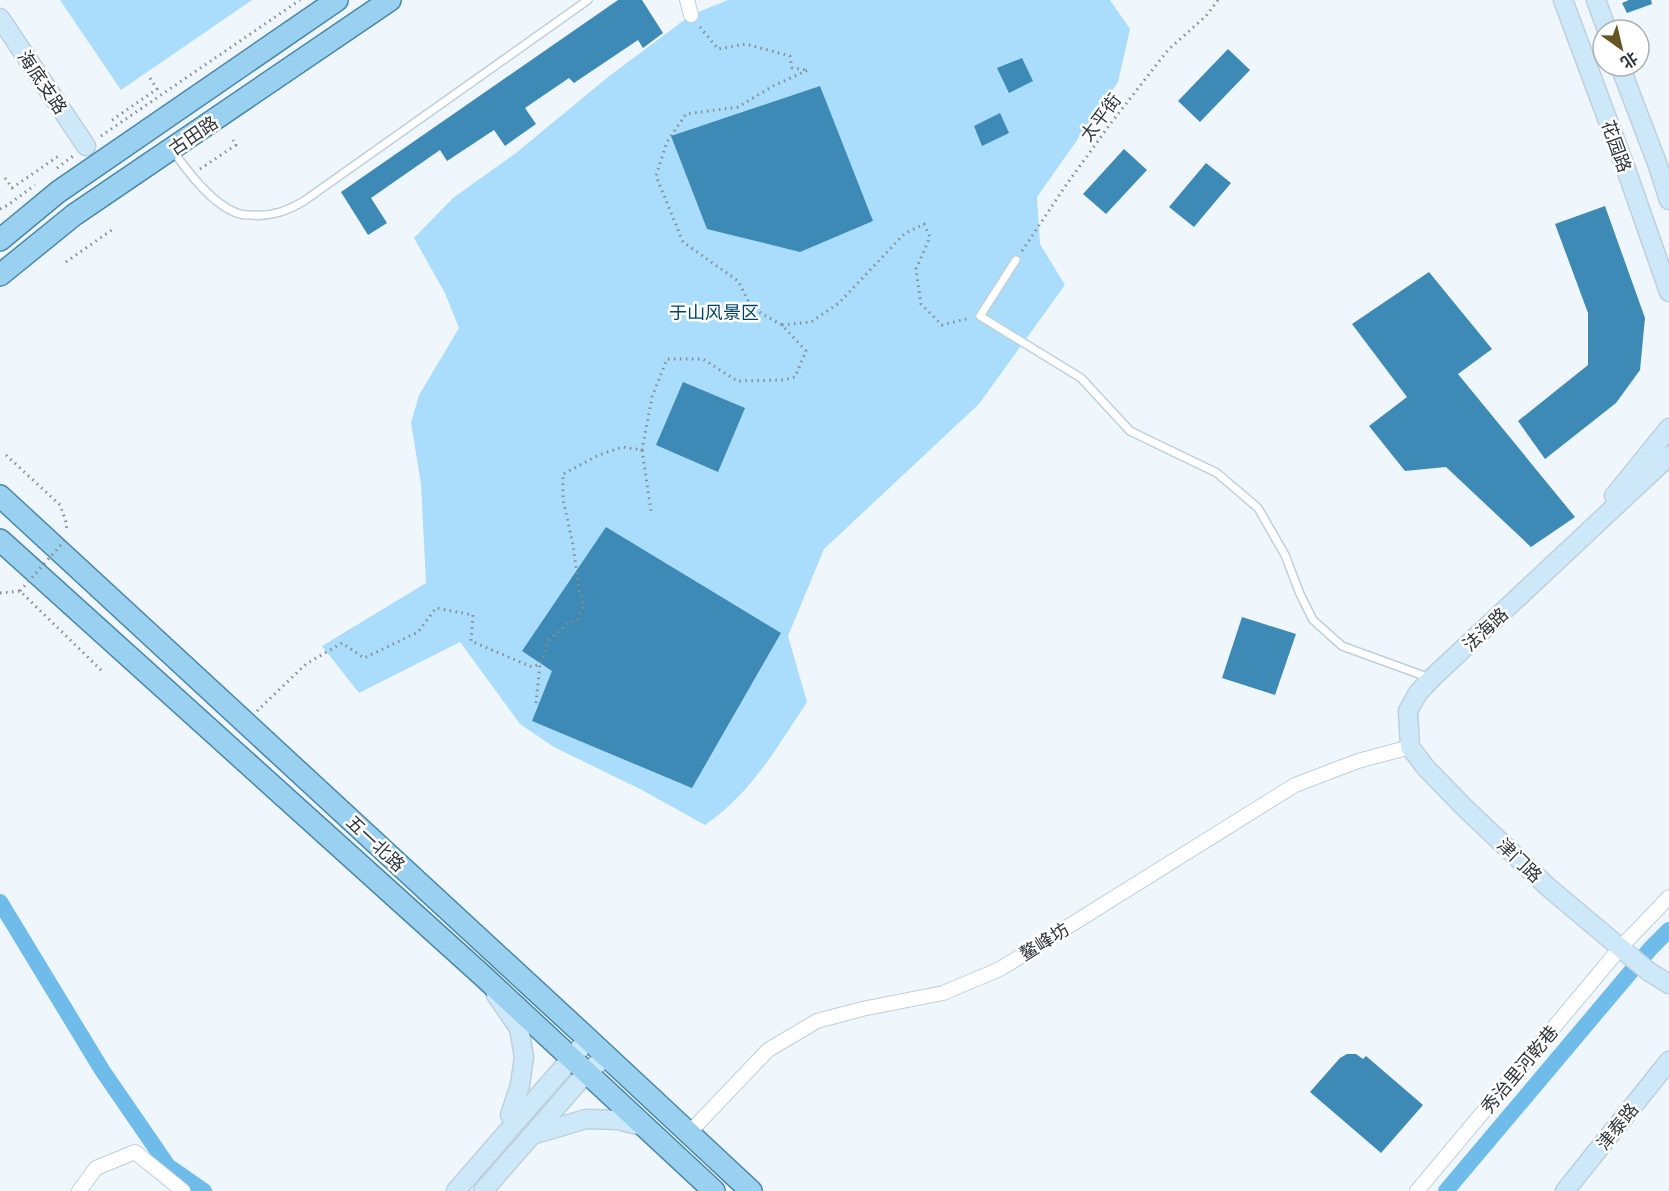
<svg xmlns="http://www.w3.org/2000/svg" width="1669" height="1191" viewBox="0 0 1669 1191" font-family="'Exo 2','Noto Sans SC',sans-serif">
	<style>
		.green { fill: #aadcfc }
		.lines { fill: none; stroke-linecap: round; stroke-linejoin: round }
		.canal { stroke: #6fbcea; stroke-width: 16 }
		.building { fill: #3d8ab6 }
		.lane-casing { stroke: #bdd0dc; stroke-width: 10 }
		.street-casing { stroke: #bdd0dc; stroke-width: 16 }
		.secondary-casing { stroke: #bdd0dc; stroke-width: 21 }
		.primary-casing { stroke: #4987aa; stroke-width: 24 }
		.path { stroke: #868d92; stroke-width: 3; stroke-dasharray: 1.5 4.5; stroke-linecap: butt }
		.lane { stroke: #fff; stroke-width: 7 }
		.street { stroke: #fff; stroke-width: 14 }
		.secondary { stroke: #cde8f8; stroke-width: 18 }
		.primary { stroke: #9ad1f0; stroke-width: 21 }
		.path-bridge { stroke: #868d92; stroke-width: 3; stroke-dasharray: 1.5 4.5; stroke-linecap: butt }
		.labels { text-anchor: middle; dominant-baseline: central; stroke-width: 5; stroke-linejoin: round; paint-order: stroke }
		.street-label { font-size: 18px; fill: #2f363b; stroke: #fff }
		.park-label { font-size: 18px; fill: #024462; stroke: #fff }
	</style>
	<rect width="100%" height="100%" fill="#f0f7fc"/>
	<g class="green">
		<path d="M60,0H252L121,90Z"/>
		<path d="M728,0H1110L1130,29L1118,82L1037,197L1040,244L1065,285L979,404L824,549L788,636L807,702C778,746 750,795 705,825L642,790L554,747L520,724L460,642L359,693L322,646L426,583L421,484L411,423L419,395L459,328L445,293L414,238L453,198L516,153L608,77L691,15Z"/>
	</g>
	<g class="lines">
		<g class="canal">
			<path d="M0,902L102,1070L168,1166L204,1191"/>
			<path d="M1446,1191L1650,949L1669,930"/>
		</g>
	</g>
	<g class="building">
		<path d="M618,0H642L663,33L643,48L638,40L574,83L569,78L525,108L536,124L505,146L494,130L447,161L440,150L371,198L387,223L368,235L341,192Z"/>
		<path d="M1629,0H1651L1652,4L1627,13L1622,3Z"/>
		<path d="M1228,49L1250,70L1200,122L1178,101Z"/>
		<path d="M1022,58L1033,81L1009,93L997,68Z"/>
		<path d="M820,86L873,221L800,252L707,229L671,136Z"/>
		<path d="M1000,113L1009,133L982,146L974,126Z"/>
		<path d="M1124,149L1147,170L1106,214L1083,194Z"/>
		<path d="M1206,163L1231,183L1194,227L1169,207Z"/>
		<path d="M1605,206L1645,318L1640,370L1616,403L1545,459L1518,421L1588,365V313L1555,224Z"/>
		<path d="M1429,272L1492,349L1458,374L1575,517L1531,547L1446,467L1405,471L1369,426L1407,397L1352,324Z"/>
		<path d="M683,382L745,408L718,472L656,445Z"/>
		<path d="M606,527L781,633L692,788L532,721L552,671L522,651Z"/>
		<path d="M1242,617L1296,634L1275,695L1222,678Z"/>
		<path d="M1347,1054H1356L1363,1059L1366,1056L1423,1105L1381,1153L1310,1092L1340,1058Z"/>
	</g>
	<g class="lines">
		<defs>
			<g id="lane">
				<path d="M173,151C188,172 212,204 237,213C241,215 246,215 251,215C271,217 287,211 304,201L588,0"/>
				<path d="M1016,260L980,316L1081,378L1130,431L1217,473L1258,508L1285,555L1300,594L1313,620L1342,646L1430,678"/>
			</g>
			<g id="street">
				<path d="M687,0L691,15"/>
				<path d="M688,1134L768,1050L817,1021L862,1009L943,993L1000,969L1295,785L1358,761L1410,747"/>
				<path d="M79,1191L96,1168L135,1152L183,1191"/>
				<path d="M1417,1191L1621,947L1669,897"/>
			</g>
			<g id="secondary">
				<path d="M1563,0L1627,172L1669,292"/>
				<path d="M1596,0L1607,30"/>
				<path d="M0,18L86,146"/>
				<path d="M1620,66L1657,163L1669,200"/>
				<path d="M1669,456L1432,678L1418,693L1408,711L1410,747L1426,768L1465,808L1548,887L1648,971L1669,984"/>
				<path d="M1614,496L1669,428"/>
				<path d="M496,995L519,1028L524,1057L520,1085L510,1115L515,1122"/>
				<path d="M532,1135L586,1119L618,1120L646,1127"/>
				<path d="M456,1191L588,1039"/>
				<path d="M483,1191L587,1072L607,1056"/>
				<path d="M1565,1191L1669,1061"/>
			</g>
			<g id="primary">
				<path d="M0,240L58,192L337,0"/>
				<path d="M0,275L74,215L390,0"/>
				<path d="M0,496L588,1039L751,1191"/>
				<path d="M0,540L483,976L714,1191"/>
			</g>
		</defs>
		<use href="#lane" class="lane-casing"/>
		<use href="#street" class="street-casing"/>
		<use href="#secondary" class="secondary-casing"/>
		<use href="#primary" class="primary-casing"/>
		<g class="path">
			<path d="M112,120L157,89L150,78"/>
			<path d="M101,136L300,0"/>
			<path d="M57,168L73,156"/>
			<path d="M200,169L236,145L233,140"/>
			<path d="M5,178L12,188L60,155"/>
			<path d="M0,209L8,205L35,185"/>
			<path d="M1022,251L1064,188L1111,123L1168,50L1206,16L1218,0"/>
			<path d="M66,262L113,229"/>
			<path d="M782,325L811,322L839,303L904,234L924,224L930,237L916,269L921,304L942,325L970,318"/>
			<path d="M642,450L651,511"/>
			<path d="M6,455L60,505L66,522L67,532"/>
			<path d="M0,593L20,591L102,671"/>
			<path d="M536,703L540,664"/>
			<path d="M257,711L306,664L342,643L364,658L418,632L436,608L473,615L471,641L532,667L540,664L549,640L567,624L578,619L584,605L579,590L573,545L563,499V474L599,455L622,447L642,450L652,397L667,359H703L737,381L784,380L795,377L806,351L782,325L752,308L738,281L683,242L656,176L667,142L686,114L738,107L773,86L808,70L792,68L790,56L746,44L718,49L700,27"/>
		</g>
		<use href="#lane" class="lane"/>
		<use href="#street" class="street"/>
		<use href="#secondary" class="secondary"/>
		<use href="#primary" class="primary"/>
		<path class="path-bridge" d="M20,591L67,538"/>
	</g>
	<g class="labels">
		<g class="street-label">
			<text transform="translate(43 82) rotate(56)">海底支路</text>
			<text transform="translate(1100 117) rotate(-53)">太平街</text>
			<text transform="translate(193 135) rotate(-34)">古田路</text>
			<text transform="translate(1617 146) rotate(70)">花园路</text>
			<text transform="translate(1485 629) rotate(-43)">法海路</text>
			<text transform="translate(376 843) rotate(43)">五一北路</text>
			<text transform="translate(1520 860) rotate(44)">津门路</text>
			<text transform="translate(1044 941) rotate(-32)">鳌峰坊</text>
			<text transform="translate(1519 1069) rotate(-50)">秀治里河乾巷</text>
			<text transform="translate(1617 1126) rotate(-51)">津泰路</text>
		</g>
		<g class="park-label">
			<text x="714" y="312">于山风景区</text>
		</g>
	</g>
	<g transform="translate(1621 48) rotate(146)"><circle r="28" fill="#ffffff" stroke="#acafb1" stroke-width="1.5"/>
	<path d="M0-4.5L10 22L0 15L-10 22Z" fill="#695423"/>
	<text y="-9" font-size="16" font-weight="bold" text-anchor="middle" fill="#2f363b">北</text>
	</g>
</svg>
